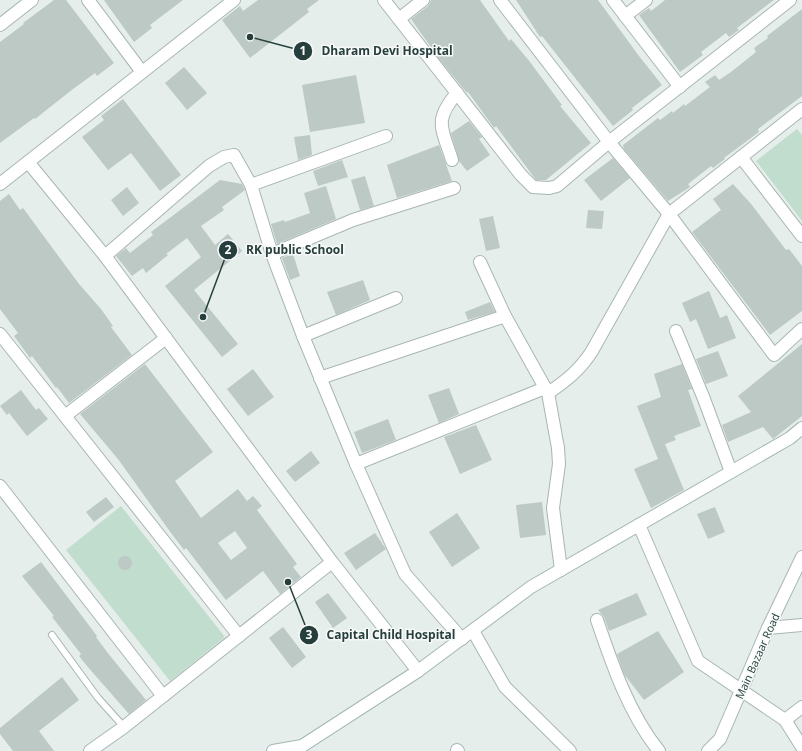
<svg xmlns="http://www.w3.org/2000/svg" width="802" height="751" viewBox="0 0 802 751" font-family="'Open Sans',sans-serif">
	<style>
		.green { fill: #c1ddcd }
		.building { fill: #bcc9c5; fill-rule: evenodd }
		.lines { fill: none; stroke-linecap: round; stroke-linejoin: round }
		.lane-casing { stroke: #a9b6b4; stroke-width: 8 }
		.street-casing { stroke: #a9b6b4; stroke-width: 14 }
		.secondary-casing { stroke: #a2b6b3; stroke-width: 14 }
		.lane { stroke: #fff; stroke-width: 6 }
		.street { stroke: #fff; stroke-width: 12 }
		.secondary { stroke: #fff; stroke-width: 12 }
		.labels { text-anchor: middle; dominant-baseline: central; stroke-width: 3; stroke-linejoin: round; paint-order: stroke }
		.street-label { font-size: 11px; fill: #263f3d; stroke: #f7faf9 }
		.leader { fill: none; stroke: #263f3d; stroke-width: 1.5 }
		.callout-dot { fill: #263f3d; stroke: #f7faf9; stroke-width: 1.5 }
		.mark-label { font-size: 12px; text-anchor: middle; font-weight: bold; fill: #fff }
		.callout-label { font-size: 12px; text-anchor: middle; font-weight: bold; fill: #263f3d; stroke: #f7faf9; stroke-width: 3; stroke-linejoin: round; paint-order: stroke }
	</style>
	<rect width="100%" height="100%" fill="#e6eeec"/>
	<g class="green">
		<path d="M797,129L802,135V221L756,161Z"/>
		<path d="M121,506L225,637L170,681L66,550Z"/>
	</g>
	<g class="building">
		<path d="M54,0H66L114,63L97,76L95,73L73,89L35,119L34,118L0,143V42L24,24L23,23Z"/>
		<path d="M104,0H183L150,25L152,28L134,42Z"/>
		<path d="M258,0H319L307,9L309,12L250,58L222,20L240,6L243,11Z"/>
		<path d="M431,0H480L509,41L511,39L530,62L562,105L560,106L591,143L546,180H536L496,126L494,128L468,92L467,93L440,60L411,19L428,6Z"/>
		<path d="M516,0H598L639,56L662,85L632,108L633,110L613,126L542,36L540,37Z"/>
		<path d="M665,0H774L737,28L739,30L729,37L726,33L701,52L703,55L680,72L639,15L649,8L651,11Z"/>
		<path d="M802,9V96L758,129L759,132L724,158L725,159L713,168L711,166L688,184L690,187L668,201L624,149L623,145L658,118L660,120L672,111L673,113L684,104L685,106L710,87L705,82L715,75L719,80L731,72L756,52L754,48L768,38L767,36Z"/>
		<path d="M184,67L207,93L187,110L165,83Z"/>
		<path d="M356,75L365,123L310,132L302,85Z"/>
		<path d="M123,99L181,175L160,191L131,153L108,170L82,137L104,120L101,116Z"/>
		<path d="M469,121L482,137L479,139L490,155L467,171L459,161L451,133Z"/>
		<path d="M310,135L312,155L298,160L294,137Z"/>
		<path d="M439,145L452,181L397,198L387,165Z"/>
		<path d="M613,158L630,178L601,201L584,180Z"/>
		<path d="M342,160L348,177L318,186L313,171Z"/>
		<path d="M365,176L374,206L360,210L351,180Z"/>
		<path d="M220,180L242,184L245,190L222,207L224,210L201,226L215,245L228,234L242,251L194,290L238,344L222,357L165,286L201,257L187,238L166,254L168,255L146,273L143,268L132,276L116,256L126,248L130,253L153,235L151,232Z"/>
		<path d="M733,184L752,205L786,250L789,249L802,266V311L770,335L692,232L721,210L713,199Z"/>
		<path d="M326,186L336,219L277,244L271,224L284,220L285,222L310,213L304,193Z"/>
		<path d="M127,187L139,203L123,216L111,200Z"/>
		<path d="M9,194L20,210L23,208L79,284L101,309L113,326L111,327L132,355L69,403L57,387L56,388L32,356L30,358L14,336L18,333L0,309V201Z"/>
		<path d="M588,210L604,211L602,229L586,228Z"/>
		<path d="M493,216L500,248L486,251L479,219Z"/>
		<path d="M293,254L300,276L290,280L282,258Z"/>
		<path d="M363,280L370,300L336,315L327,292Z"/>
		<path d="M709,291L720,318L727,315L736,338L708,349L696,319L690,322L682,303Z"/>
		<path d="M490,302L495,312L468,320L465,312Z"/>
		<path d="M802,344V416L773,439L763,427L728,442L722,425L751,412L738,396Z"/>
		<path d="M718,351L728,376L706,384L696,359Z"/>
		<path d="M145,364L213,452L175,481L201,518L238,489L247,501L253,496L262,506L257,510L297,564L293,567L301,577L280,594L263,571L226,600L186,548L184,550L171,533L118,459L80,414ZM235,531L247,548L231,560L218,543Z"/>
		<path d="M682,364L692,389L688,390L701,426L674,436L676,440L665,444L684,490L651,508L634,469L658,459L637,406L661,397L654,374Z"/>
		<path d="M253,369L274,397L248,416L227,389Z"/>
		<path d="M449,388L459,414L439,423L428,395Z"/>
		<path d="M21,390L36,410L39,408L48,419L27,436L9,413L7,415L0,406Z"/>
		<path d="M388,419L396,440L362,453L354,432Z"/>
		<path d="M476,425L492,460L460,474L444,437Z"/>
		<path d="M311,451L320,463L295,482L286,471Z"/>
		<path d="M106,497L114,507L94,522L86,512Z"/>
		<path d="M542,502L546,535L520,538L516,505Z"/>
		<path d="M715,507L725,532L708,539L697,514Z"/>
		<path d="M457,513L480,548L452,567L429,532Z"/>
		<path d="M375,533L386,549L356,570L344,553Z"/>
		<circle cx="125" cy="563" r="7"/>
		<path d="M41,562L97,636L96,637L107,652L146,700L129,714L87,666L79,656L81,654L52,617L54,616L22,576Z"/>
		<path d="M328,593L347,618L333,628L315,602Z"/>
		<path d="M637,593L647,615L609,631L604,617L598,610Z"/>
		<path d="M283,627L306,657L292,668L269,638Z"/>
		<path d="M658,631L684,672L644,700L624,674L617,654Z"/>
		<path d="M62,677L79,700L39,731L54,751H13L0,734V728Z"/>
	</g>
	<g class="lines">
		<defs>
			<path id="lane" d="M52,635L98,698L124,727"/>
			<g id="street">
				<path d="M88,0L142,72"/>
				<path d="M384,0L521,175L533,187L549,188L557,186L609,142L790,0"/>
				<path d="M500,0L609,142L669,214L774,355L802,329"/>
				<path d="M613,0L680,87"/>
				<path d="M625,16L646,0"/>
				<path d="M399,19L423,0"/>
				<path d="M0,25L32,0"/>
				<path d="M741,157L802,236"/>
				<path d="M452,160C442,128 433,121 457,93"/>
				<path d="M28,162L105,256L332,562L418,671"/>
				<path d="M0,184L234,0"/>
				<path d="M251,185L386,136"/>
				<path d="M272,254L353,220L454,188"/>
				<path d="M105,256L209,166L224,157L234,155L251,185L272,254L303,336L356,464L405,574L462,639"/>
				<path d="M480,262L505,316L548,393L558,448L559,464L553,508L561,570"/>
				<path d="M676,331L704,399L731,472"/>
				<path d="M0,334L239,636"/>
				<path d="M303,336L396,298"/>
				<path d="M320,378L505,316"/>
				<path d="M548,393C566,381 580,370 592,351L669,214L802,109"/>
				<path d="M65,416L166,338"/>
				<path d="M356,464L545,388"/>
				<path d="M0,486L163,696"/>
				<path d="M639,525L698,661L785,720L802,747"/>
				<path d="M597,620C612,664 629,714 659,751"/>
				<path d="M768,628L802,625"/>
				<path d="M473,631L505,687L570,751"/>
				<path d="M785,720L802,707"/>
				<path d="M457,750L458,751"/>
				<path d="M90,751L124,727L332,562"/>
				<path d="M708,751L720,739L768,628L802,557"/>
			</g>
			<g id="secondary">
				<path d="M273,751L302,746"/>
				<path d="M297,751L302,746L418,671L531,587L790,438L802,428"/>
			</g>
		</defs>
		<use href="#lane" class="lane-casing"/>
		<use href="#street" class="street-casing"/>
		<use href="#secondary" class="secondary-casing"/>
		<use href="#lane" class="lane"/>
		<use href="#street" class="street"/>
		<use href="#secondary" class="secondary"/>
	</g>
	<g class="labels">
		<g class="street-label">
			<text transform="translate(757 656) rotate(-66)">Main Bazaar Road</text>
		</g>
	</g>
	<path class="leader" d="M250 37L303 51M203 317L228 250M288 582L309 635"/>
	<g class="callout-dot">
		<circle cx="250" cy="37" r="4"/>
		<circle cx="203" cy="317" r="4"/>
		<circle cx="288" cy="582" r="4"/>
		<circle cx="303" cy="51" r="10"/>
		<circle cx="228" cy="250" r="10"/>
		<circle cx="309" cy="635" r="10"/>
	</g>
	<g class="mark-label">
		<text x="303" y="55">1</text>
		<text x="228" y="254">2</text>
		<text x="309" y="639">3</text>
	</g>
	<g class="callout-label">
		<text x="387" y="55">Dharam Devi Hospital</text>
		<text x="295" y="254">RK public School</text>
		<text x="391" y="639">Capital Child Hospital</text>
	</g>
</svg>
